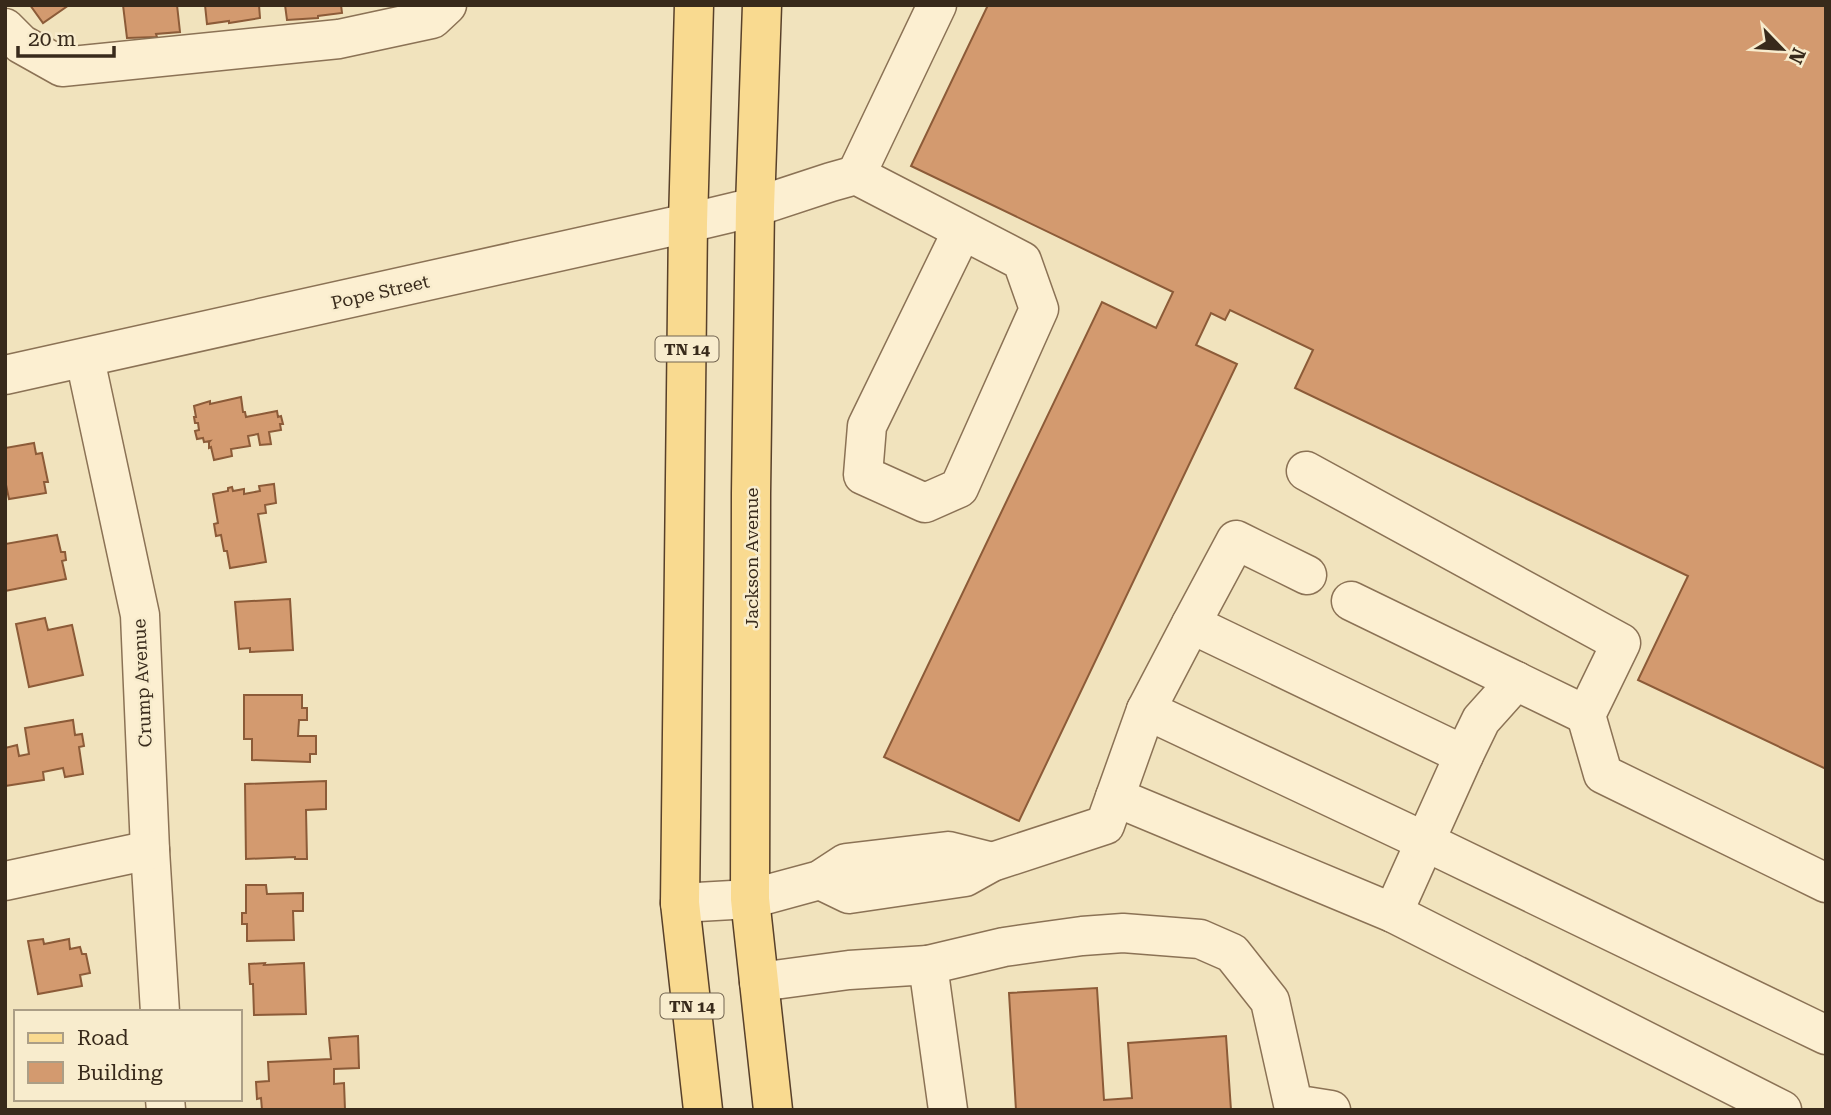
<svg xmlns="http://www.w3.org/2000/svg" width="1831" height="1115" viewBox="0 0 1831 1115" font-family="'Roboto Serif',serif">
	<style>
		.building { fill: #d39a6f; stroke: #8c5b38; stroke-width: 2 }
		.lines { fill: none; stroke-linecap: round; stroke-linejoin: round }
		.minor-casing { stroke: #8b7255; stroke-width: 41 }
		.major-casing { stroke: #58402a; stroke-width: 41 }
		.minor { stroke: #fcefd1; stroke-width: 38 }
		.major { stroke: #f9da90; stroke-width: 38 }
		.labels { text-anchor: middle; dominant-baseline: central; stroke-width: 5; stroke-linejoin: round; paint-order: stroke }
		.shield { fill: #f8eccd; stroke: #726450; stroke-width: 2 }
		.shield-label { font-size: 16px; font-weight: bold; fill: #382a1b }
		.street-label { font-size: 18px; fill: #382a1b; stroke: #f8eccd }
	</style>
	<rect width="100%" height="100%" fill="#f1e3bd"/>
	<g class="building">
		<path d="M30,5H69L43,23Z"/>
		<path d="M123,5H177L180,32L156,34L157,37L127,38Z"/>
		<path d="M205,5H259L260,18L229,23V21L207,24Z"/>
		<path d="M285,5H341L342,13L318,16V18L287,20Z"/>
		<path d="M988,5H1826V769L1638,680L1688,576L1295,388L1313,350L1230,310L1225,320L1211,313L1196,345L1237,364L1019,821L884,757L1102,302L1156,328L1173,292L911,166Z"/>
		<path d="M241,397L243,412H245L246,417L277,411L278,417L281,416L283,424H280L281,430L269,432L271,444L260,445L258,434L248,436L250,446L231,449L232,456L214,460L211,447L209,448V442L210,441L204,442L203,438L197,439L195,431L199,430L198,423H195L194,417H196L194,406L210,401V404Z"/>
		<path d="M34,443L36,454L42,453L48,482H44L46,493L9,499L5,480V448Z"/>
		<path d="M274,484L276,503L265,505L266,513L258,514L266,562L230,568L227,551H224L221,535L216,536L214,524L218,523L213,494L228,491V488L232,487L233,491L244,489V494L260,491L259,486Z"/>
		<path d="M57,535L61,552H65L66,560L62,561L66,579L5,591V544Z"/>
		<path d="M290,599L293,650L250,652V648L239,649L235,602Z"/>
		<path d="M45,618L48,630L72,625L83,675L29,687L16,624Z"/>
		<path d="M244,695H302V708H307V720H299L298,736H316V754H310V762L252,760V739H244Z"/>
		<path d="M73,720L75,735L82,734L84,746L79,747L83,774L65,777L63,768L43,772L44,780L5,786V748L17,745L19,756L29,754L25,728Z"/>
		<path d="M326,781V809L306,810L307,859H295V857L246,859L245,784Z"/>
		<path d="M246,885H266L267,894L303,893V911H293L294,940L247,941V924H242V913H246Z"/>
		<path d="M43,939L44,944L69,939L70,949L80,947L82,954H86L90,973L80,975L82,986L38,994L28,941Z"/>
		<path d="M265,963L264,965L304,963L306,1014L254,1015L253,984H250L249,964Z"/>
		<path d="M1097,988L1104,1100L1132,1098L1128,1043L1226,1036L1231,1110H1016L1009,993Z"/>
		<path d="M358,1036L359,1068L334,1069V1084L344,1083L345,1110H262L261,1098L257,1099L256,1082L269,1081L268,1062L331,1059L329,1038Z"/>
	</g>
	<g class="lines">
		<defs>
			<g id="minor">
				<path d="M5,28L21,44L62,67L339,39L432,19L447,5"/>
				<path d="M856,175L937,5"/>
				<path d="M85,359L140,615L150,850L160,1012"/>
				<path d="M5,375L688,223L755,207L831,182L856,175L1022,261L1039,309L959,488L925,503L863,475L867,426L962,231"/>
				<path d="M1306,471L1621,643L1586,715L1603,774L1826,883"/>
				<path d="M1351,601L1586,715"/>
				<path d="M1191,624L1464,755L1393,913"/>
				<path d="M1146,710L1426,842L1826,1035"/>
				<path d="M1464,755L1481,720L1516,681"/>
				<path d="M1115,797L1393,913L1782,1110"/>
				<path d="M820,880L849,894L965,877L992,862L1105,825L1146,710L1191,624L1236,540L1307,575"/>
				<path d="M5,881L150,850"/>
				<path d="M680,903L750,899L820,880L846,863L948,851L992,862"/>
				<path d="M928,965L1004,947L1082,936L1123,933L1200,939L1232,953L1270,1001L1293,1104L1331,1110"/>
				<path d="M759,982L849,970L928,965L948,1110"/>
				<path d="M165,1099L166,1110"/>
			</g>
			<g id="major">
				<path d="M694,5L688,223L680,903L703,1110"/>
				<path d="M762,5L755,207L751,493L750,899L773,1110"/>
			</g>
		</defs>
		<use href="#minor" class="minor-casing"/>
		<use href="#major" class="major-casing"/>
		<use href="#minor" class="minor"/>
		<use href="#major" class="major"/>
	</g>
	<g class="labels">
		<g class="shield">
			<rect x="655.5" y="336.5" width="63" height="25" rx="5"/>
			<rect x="660.5" y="993.5" width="63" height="25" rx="5"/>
		</g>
		<g class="shield-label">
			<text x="687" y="349">TN 14</text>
			<text x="692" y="1006">TN 14</text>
		</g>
		<g class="street-label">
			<text transform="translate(380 292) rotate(-13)">Pope Street</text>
			<text transform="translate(751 558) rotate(-90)">Jackson Avenue</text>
			<text transform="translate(142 683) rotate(-93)">Crump Avenue</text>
		</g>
	</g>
	<rect width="1831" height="1115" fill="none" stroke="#382a1b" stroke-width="14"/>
	<rect x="14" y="1010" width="228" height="91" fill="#f8eccd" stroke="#ab9e86" stroke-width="2"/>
	<rect x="28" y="1033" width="35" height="10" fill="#f9da90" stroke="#ab9e86" stroke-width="2"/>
	<text x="77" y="1045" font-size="21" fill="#382a1b">Road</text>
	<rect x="28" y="1062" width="35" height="21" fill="#d39a6f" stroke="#ab9e86" stroke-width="2"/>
	<text x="77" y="1080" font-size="21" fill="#382a1b">Building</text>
	<g transform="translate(1782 49) rotate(115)" stroke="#f8eccd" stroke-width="5" paint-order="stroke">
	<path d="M0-5L12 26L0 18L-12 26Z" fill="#382a1b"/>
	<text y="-10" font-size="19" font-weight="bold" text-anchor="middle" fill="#382a1b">N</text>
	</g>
	<path d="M18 46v10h96v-10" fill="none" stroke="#382a1b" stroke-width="3.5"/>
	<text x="28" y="46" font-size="21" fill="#382a1b" stroke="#f8eccd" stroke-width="5" paint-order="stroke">20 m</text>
</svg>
